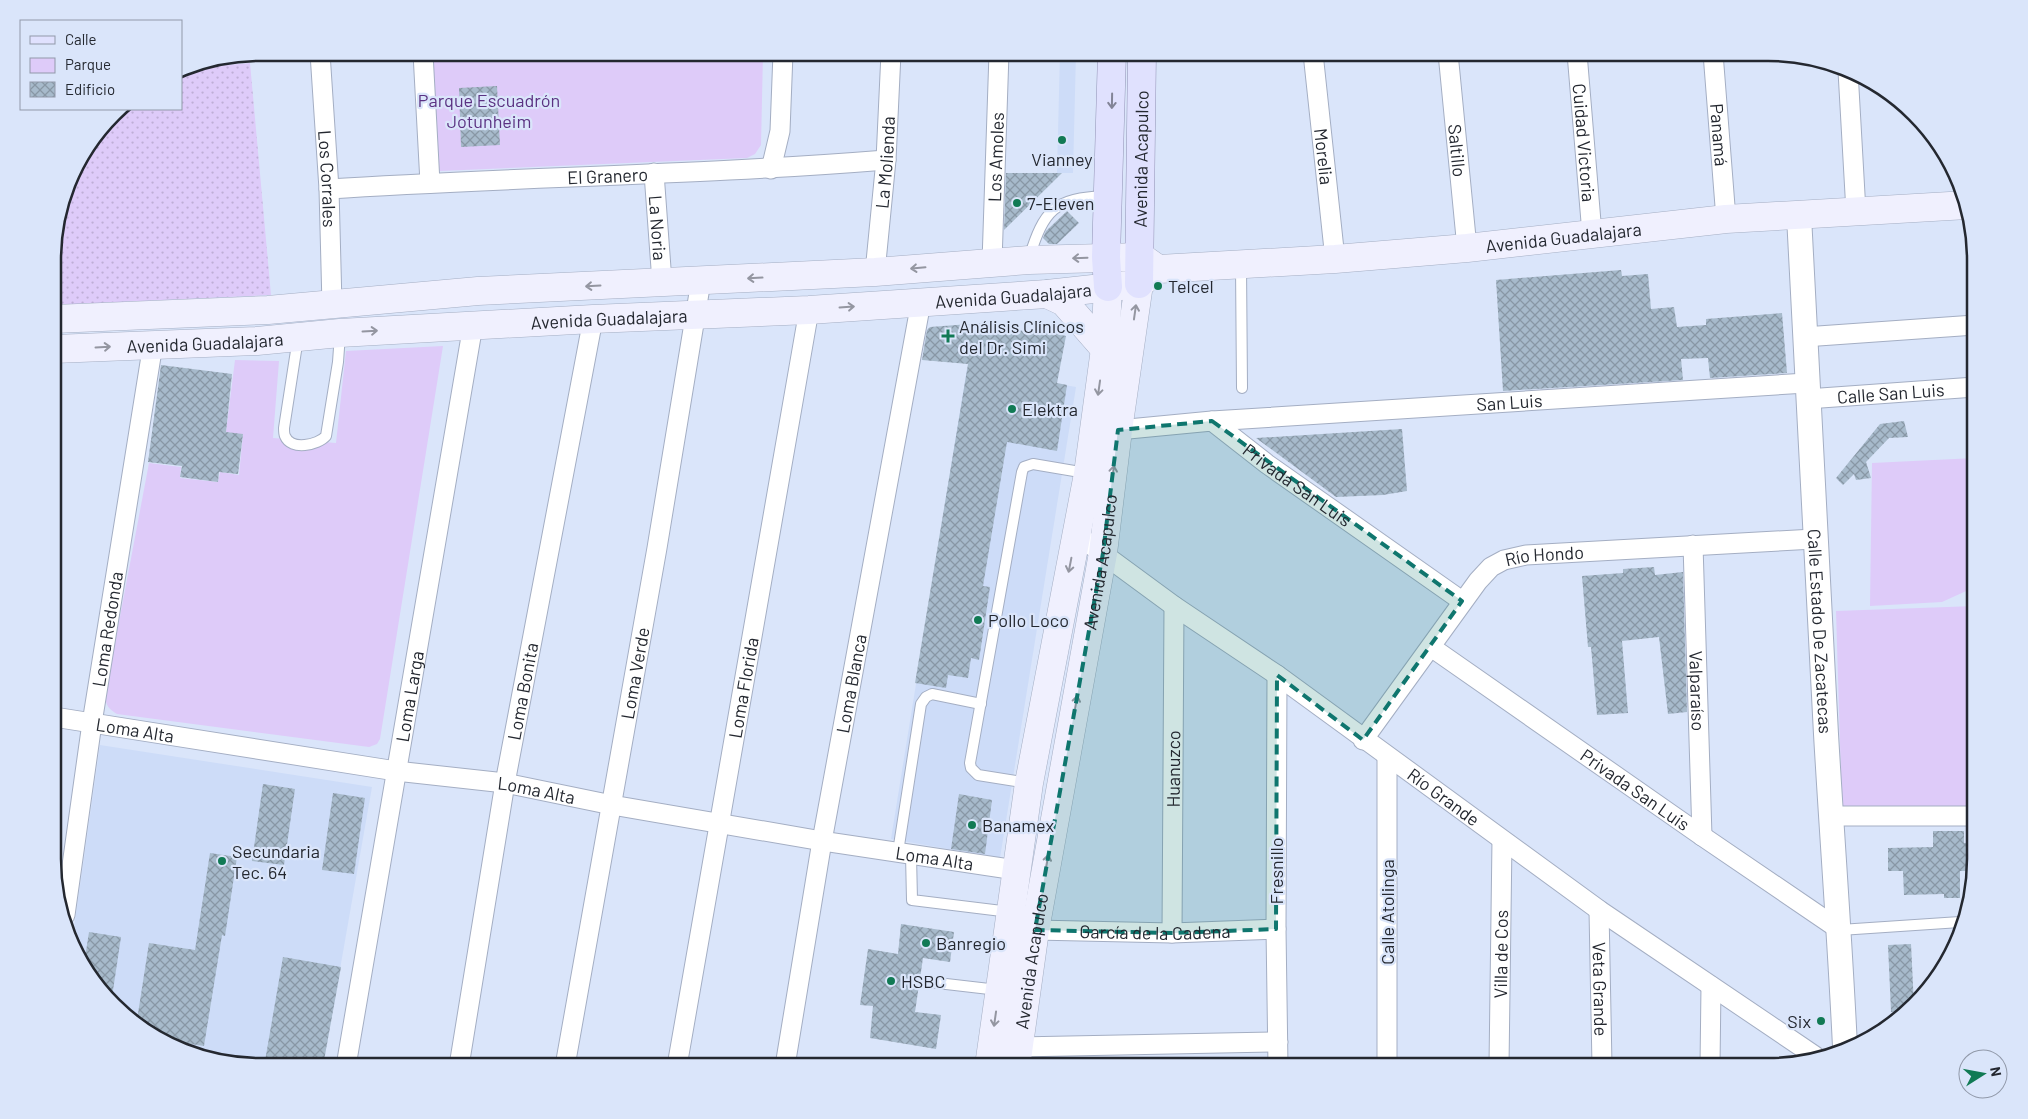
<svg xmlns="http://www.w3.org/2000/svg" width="2028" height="1119" viewBox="0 0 2028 1119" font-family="Barlow,sans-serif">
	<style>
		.built { fill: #cddcf8 }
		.grass { fill: url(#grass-dots) }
		.park { fill: #decbf9 }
		.building { fill: url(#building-cross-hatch) }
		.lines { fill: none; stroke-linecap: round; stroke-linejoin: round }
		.service-casing { stroke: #a4aec3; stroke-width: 12 }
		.minor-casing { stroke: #a4aec3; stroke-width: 21 }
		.tertiary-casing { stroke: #a4aec3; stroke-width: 26 }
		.secondary-casing { stroke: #a4aec3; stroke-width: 29 }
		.primary-casing { stroke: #9193b5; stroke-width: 29 }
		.service { stroke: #fff; stroke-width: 10 }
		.minor { stroke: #fff; stroke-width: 19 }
		.tertiary { stroke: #fff; stroke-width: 24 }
		.secondary { stroke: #f0f0fe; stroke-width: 28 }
		.primary { stroke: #e0e1fe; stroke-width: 28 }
		.oneway { stroke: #828497 }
		.oneway2 { stroke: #9496a1 }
		.marked { fill: #0f766e; fill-opacity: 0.2; stroke: #0f766e; stroke-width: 4; stroke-dasharray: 10 6; stroke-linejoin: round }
		.poi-dot { fill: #117a54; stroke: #dae5fa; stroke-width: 2 }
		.labels { text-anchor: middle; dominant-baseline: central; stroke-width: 4.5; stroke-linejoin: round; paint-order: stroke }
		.park-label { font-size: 18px; fill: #5b3282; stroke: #dae5fa }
		.street-label { font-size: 18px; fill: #242830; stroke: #dae5fa }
		.poi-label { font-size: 18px; fill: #242830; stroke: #dae5fa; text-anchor: start }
		.rim { fill: none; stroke: #242830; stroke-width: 2.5 }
	</style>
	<defs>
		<pattern id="grass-dots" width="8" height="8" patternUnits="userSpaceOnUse" patternTransform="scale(1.25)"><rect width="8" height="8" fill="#decbf9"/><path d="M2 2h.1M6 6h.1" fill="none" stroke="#beaed6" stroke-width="1.8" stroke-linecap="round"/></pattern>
		<pattern id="building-cross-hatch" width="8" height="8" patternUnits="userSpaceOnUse" patternTransform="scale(1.25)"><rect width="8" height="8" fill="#a7bacb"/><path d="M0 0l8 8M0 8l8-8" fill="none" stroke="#8897a5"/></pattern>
	</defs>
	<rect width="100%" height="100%" fill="#dae5fa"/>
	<g class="built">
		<path d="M1060,53H1076L1073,173H1057Z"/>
		<path d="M967,368L1076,387L1000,858L891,839Z"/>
		<path d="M100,745L372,787L323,1066H260L206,1059L157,1039L88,974L73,935Z"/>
	</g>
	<path class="grass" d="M250,63L271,295L54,305V234L74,168L120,109H181V69Z"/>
	<g class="park">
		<path d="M427,53H763L761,145L755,154L747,158L440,171L435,167Z"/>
		<path d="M443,346L380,739L377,744L369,747L117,714C109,709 106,706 105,696L149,463L181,467L180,478L218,482L220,472L239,475L243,435L226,432L235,360L279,361L273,438L336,443L346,351Z"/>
		<path d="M1975,458V587L1942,602L1870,606L1872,463Z"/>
		<path d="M1975,606V808L1842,810L1836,611Z"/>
		<path d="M871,1059L930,1066H870Z"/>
	</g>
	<g class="building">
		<path d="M497,86L500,145L461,147L459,88Z"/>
		<path d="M1006,173H1062L1004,230Z"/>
		<path d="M1067,211L1079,223L1057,244H1049L1043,238L1046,231Z"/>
		<path d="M1621,270L1622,276L1648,274L1651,309L1674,307L1677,327L1706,325V319L1782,313L1787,373L1710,378L1708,358L1681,359L1683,380L1503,391L1496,280Z"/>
		<path d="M983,323L1039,334L1040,329L1066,336L1057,383L1067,385L1057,451L1007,442L983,586L990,587L979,660L971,658L968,678L948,675L946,688L915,683L968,364L922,360L927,330L930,327Z"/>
		<path d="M161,365L232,374L226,432L243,434L238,474L219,472L218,482L180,477L182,466L148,462Z"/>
		<path d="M1904,421L1908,437L1889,438L1866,462L1871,478L1856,480L1854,474L1843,485L1836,478L1880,424Z"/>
		<path d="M1402,429L1407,491L1383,495L1336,497L1256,438Z"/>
		<path d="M1654,567L1655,575L1683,572L1687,712L1668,714L1659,637L1622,641L1628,713L1597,715L1591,647H1588L1582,576L1623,573V569Z"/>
		<path d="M263,784L295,789L284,865L252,861Z"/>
		<path d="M333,793L365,798L354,874L322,870Z"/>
		<path d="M959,794L992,800L985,854L951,849Z"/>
		<path d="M1933,831H1964V843L1975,842V871H1960V898H1944V894L1904,895L1903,871H1888V848L1933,847Z"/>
		<path d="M210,853L237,857L225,936L222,935L204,1046L157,1039L137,1020L149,943L195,950Z"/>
		<path d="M901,924L954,932L950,962L923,958L915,1012L941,1015L936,1049L870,1038L873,1006L860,1005L868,949L898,954Z"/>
		<path d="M89,932L121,937L112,997L88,974L84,964Z"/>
		<path d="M1911,944L1914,1006L1907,1011L1891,1012L1888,945Z"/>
		<path d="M283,957L341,967L323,1066H299L265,1061Z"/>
	</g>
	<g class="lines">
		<defs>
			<g id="service">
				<path d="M1029,258C1044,210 1054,198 1106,196"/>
				<path d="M1241,266L1242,388"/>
				<path d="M298,338L284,428C284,431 284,434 285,436C291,451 318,445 326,436L338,362L340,334"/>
				<path d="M1028,783L978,775L971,768L970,763L1022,472L1024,467L1033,464L1086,473"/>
				<path d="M898,852L921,704L926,697L932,694L981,704"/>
				<path d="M911,855L912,900L1010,912"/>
				<path d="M1840,930L1960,922"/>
				<path d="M929,982L998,990"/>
			</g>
			<g id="minor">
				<path id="s1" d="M320,53L329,189L332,305"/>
				<path d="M423,53L430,183"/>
				<path id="s2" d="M1313,53L1335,259"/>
				<path id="s3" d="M1448,53L1467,248"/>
				<path id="s4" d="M1577,53L1592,234"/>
				<path id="s5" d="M1713,53L1726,219"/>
				<path d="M1848,71L1856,212"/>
				<path d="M771,169L780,131L783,53"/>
				<path id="s6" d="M654,173L662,282"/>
				<path id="s7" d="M329,189C514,177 701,175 886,160"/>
				<path id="s8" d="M992,262L999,53"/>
				<path id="s9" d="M875,272L886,160L891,53"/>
				<path d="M1804,337L1975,325"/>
				<path id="s10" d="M1807,399L1975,387"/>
				<path id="s11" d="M1212,421L1806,383"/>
				<path id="s12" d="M1118,430L1212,421L1267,464L1462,601"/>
				<path id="s13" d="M1076,534L1174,606L1277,675L1599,910L1815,1056"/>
				<path id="s14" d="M1693,545L1702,836"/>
				<path id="s15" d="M1431,647L1702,836L1840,930"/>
				<path d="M1277,675L1276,929L1278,1066"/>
				<path id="s16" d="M54,717L396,771L505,783L612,805L822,841L1016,870"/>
				<path id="s17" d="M1363,740L1478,581L1491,567L1504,560L1526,555L1814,539"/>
				<path d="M1831,816H1975"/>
				<path id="s18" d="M1599,910L1602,1066"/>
				<path id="s19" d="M65,915L92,723L153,344"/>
				<path id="s20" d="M1035,930L1172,933L1276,929"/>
				<path id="s21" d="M1172,933L1174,606"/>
				<path d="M1018,1047L1278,1042"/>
				<path id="s22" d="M346,1066L473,325"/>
				<path id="s23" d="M459,1066L505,783L593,319"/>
				<path id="s24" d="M565,1066L657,548L701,281"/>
				<path id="s25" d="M677,1066L809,310"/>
				<path id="s26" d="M785,1066L822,841L921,302"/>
				<path d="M1387,1066V757"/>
				<path id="s27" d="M1499,1066L1502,840"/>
				<path d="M1710,1066L1711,986"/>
			</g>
			<g id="tertiary">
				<path id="s28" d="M1799,216C1807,388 1816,561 1826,734C1832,838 1840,942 1845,1047"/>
			</g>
			<g id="secondary">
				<path d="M1047,294L1064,302L1105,349"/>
				<path d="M54,319L268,310L478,291L875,272L1029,260L1141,257L1158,269"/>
				<path id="s29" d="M54,349L257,341L340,333L593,319L809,310L1047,294L1139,284L1159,269L1335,259L1467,248L1726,219L1967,205"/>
				<path d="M989,1066L1029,783L1088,474L1105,349L1108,287"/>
				<path id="s30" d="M1016,1066L1035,930L1103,553L1118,430L1139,284"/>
			</g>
			<g id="primary">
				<path id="s31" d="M1139,284L1142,53"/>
				<path d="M1108,287L1106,257L1112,53"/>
			</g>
		</defs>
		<use href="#service" class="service-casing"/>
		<use href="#minor" class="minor-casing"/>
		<use href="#tertiary" class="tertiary-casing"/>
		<use href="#secondary" class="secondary-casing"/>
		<use href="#primary" class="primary-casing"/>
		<use href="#service" class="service"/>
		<use href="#minor" class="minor"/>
		<use href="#tertiary" class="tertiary"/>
		<use href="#secondary" class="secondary"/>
		<use href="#primary" class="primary"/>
	</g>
	<defs><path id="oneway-shaft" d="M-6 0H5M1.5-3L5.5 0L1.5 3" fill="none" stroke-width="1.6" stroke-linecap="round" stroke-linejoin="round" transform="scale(1.25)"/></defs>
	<use class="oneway" href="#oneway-shaft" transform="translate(1112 101) rotate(91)"/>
	<g class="oneway2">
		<use href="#oneway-shaft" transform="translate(1080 258) rotate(178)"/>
		<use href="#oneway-shaft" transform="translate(918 268) rotate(175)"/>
		<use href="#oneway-shaft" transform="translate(755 278) rotate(177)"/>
		<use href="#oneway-shaft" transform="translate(593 286) rotate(177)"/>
		<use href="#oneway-shaft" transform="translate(847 307) rotate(-4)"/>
		<use href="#oneway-shaft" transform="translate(1135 312) rotate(-82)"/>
		<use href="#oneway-shaft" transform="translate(370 331) rotate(-3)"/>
		<use href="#oneway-shaft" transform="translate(103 347) rotate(-3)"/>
		<use href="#oneway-shaft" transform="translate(1099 388) rotate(98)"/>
		<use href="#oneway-shaft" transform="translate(1113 473) rotate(-83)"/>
		<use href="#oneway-shaft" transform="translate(1070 565) rotate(101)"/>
		<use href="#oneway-shaft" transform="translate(1076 703) rotate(-80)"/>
		<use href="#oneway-shaft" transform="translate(1047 862) rotate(-80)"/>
		<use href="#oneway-shaft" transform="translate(995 1019) rotate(98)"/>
	</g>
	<path class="marked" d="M1212,421L1462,601L1363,740L1277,675L1276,929L1172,933L1035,930L1103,553L1118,430Z"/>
	<g class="poi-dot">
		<circle cx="1062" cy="140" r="5"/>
		<circle cx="1017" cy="203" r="5"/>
		<circle cx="1158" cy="286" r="5"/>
		<path d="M945.5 328.5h5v5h5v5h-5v5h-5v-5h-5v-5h5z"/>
		<circle cx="1012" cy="409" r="5"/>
		<circle cx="978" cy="620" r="5"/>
		<circle cx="972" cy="825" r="5"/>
		<circle cx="222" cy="861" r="5"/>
		<circle cx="926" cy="943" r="5"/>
		<circle cx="891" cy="981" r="5"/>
		<circle cx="1821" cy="1021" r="5"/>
	</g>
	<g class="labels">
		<g class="park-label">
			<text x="489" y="100">Parque Escuadrón<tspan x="489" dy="21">Jotunheim</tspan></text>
		</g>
		<g class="street-label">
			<text stroke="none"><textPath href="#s5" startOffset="82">Panamá</textPath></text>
			<text stroke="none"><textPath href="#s4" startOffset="90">Cuidad Victoria</textPath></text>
			<text stroke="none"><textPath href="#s3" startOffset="98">Saltillo</textPath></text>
			<text stroke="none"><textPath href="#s2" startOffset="104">Morelia</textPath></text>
			<text stroke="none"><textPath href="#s8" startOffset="105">Los Amoles</textPath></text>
			<text stroke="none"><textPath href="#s31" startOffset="125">Avenida Acapulco</textPath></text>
			<text stroke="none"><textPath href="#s9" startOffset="110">La Molienda</textPath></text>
			<text stroke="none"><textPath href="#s7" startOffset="279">El Granero</textPath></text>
			<text stroke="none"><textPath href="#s1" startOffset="126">Los Corrales</textPath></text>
			<text stroke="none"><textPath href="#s6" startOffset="55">La Noria</textPath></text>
			<text stroke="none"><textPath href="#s29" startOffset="1518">Avenida Guadalajara</textPath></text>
			<text stroke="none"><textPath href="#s29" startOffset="961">Avenida Guadalajara</textPath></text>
			<text stroke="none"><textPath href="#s29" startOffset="556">Avenida Guadalajara</textPath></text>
			<text stroke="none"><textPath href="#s29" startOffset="151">Avenida Guadalajara</textPath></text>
			<text stroke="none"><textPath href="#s10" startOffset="84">Calle San Luis</textPath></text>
			<text stroke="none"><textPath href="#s11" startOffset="298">San Luis</textPath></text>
			<text stroke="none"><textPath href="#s12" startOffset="201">Privada San Luis</textPath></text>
			<text stroke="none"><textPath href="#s17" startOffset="271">Río Hondo</textPath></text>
			<text stroke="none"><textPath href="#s30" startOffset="511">Avenida Acapulco</textPath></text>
			<text stroke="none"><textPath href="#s19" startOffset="289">Loma Redonda</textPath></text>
			<text stroke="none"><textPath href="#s28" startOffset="416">Calle Estado De Zacatecas</textPath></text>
			<text stroke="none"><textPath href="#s24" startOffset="399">Loma Verde</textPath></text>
			<text stroke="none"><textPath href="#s26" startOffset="388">Loma Blanca</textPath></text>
			<text stroke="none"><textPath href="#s25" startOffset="384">Loma Florida</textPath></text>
			<text stroke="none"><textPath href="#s14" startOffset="146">Valparaíso</textPath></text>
			<text stroke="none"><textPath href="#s23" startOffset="380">Loma Bonita</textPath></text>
			<text stroke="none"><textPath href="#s22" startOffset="375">Loma Larga</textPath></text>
			<text stroke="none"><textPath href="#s16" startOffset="82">Loma Alta</textPath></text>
			<text stroke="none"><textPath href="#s21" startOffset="164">Huanuzco</textPath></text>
			<text stroke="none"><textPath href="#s16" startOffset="488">Loma Alta</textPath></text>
			<text stroke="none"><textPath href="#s15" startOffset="249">Privada San Luis</textPath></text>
			<text stroke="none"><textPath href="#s13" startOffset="452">Río Grande</textPath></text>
			<text stroke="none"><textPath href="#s16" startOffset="892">Loma Alta</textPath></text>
			<text transform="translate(1276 871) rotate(-90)">Fresnillo</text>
			<text transform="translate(1387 912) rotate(-90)">Calle Atolinga</text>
			<text stroke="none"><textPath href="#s20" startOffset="120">García de la Cadena</textPath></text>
			<text stroke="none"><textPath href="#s27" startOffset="112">Villa de Cos</textPath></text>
			<text stroke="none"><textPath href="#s30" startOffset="106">Avenida Acapulco</textPath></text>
			<text stroke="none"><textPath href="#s18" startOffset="79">Veta Grande</textPath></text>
		</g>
		<g class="poi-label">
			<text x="1062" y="159" text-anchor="middle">Vianney</text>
			<text x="1027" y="203">7-Eleven</text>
			<text x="1168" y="286">Telcel</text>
			<text x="959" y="326">Análisis Clínicos<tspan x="959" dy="21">del Dr. Simi</tspan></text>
			<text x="1022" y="409">Elektra</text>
			<text x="988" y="620">Pollo Loco</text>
			<text x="982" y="825">Banamex</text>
			<text x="232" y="851">Secundaria<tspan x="232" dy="21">Tec. 64</tspan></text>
			<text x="936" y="943">Banregio</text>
			<text x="901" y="981">HSBC</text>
			<text x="1811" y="1021" text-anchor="end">Six</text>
		</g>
	</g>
	<path d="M0 0H2028V1119H0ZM260 61H1768A199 199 0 0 1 1967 260V859A199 199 0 0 1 1768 1058H260A199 199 0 0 1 61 859V260A199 199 0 0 1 260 61Z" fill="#dae5fa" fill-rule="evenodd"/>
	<path class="rim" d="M260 61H1768A199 199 0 0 1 1967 260V859A199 199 0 0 1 1768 1058H260A199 199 0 0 1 61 859V260A199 199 0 0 1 260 61Z"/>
	<rect x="20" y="20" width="162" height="90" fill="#dae5fa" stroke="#9199a9"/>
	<rect x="30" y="36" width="25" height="8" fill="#e0e1fe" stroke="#9199a9"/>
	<text x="65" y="45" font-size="15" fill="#242830">Calle</text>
	<rect x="30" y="58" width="25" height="15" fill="#decbf9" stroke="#9199a9"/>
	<text x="65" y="70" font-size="15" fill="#242830">Parque</text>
	<rect x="30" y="82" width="25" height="15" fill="url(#building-cross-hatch)" stroke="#9199a9"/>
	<text x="65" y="95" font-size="15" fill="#242830">Edificio</text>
	<g transform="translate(1983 1074) rotate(79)"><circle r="24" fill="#dae5fa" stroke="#9199a9"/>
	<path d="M0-4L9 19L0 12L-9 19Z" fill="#117a54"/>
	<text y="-8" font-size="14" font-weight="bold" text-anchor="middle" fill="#242830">N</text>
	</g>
</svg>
